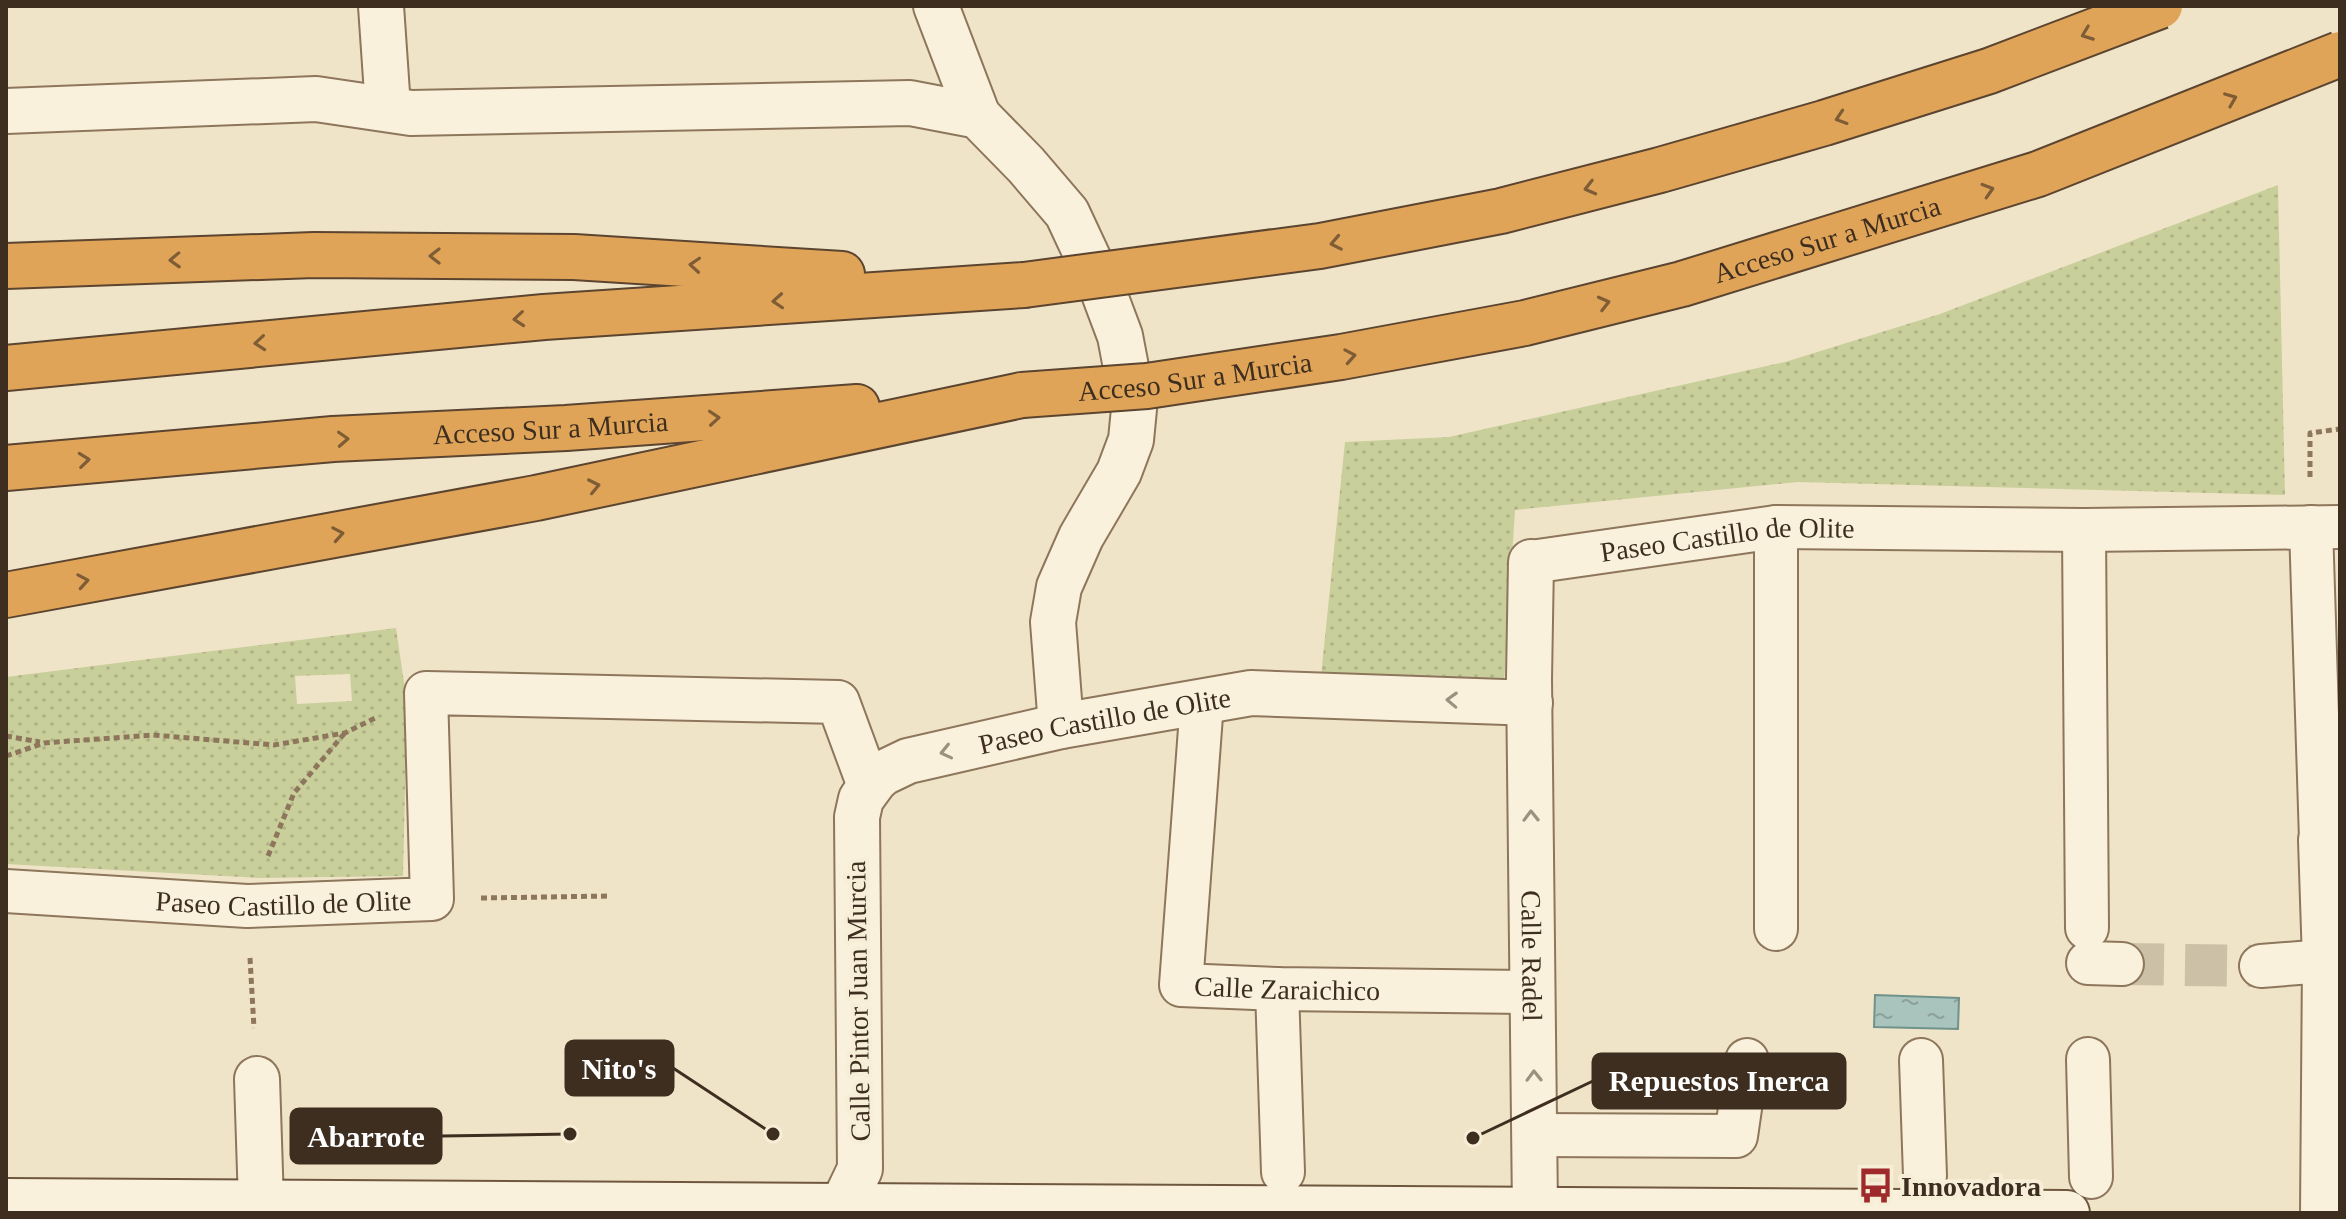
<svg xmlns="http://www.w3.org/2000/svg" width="2346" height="1219" viewBox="0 0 2346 1219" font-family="Georgia,serif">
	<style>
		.park { fill: url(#park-dots); fill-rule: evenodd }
		.water { fill: url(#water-ripples); stroke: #6f938a; stroke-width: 2 }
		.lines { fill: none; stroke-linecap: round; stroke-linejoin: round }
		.pedestrian-tunnel { stroke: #ccc0a6; stroke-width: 42; stroke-dasharray: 42 21; stroke-linecap: butt }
		.pedestrian-casing { stroke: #8d765c; stroke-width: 46 }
		.minor-casing { stroke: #8d765c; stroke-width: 48 }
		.secondary-casing { stroke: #6f573f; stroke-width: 48 }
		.motorway-casing { stroke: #5b4430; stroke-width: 48 }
		.path { stroke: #8d765c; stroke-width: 5; stroke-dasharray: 6 4; stroke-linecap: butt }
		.pedestrian { stroke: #faf1dc; stroke-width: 42 }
		.minor { stroke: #faf1dc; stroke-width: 44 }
		.secondary { stroke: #faf1dc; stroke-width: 44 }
		.motorway { stroke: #e0a458; stroke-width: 44 }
		.motorway-bridge-casing { stroke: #5b4430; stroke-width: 48; stroke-linecap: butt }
		.motorway-bridge { stroke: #e0a458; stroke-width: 44 }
		.oneway { stroke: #7e5d36 }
		.oneway2 { stroke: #9c907e }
		.labels { text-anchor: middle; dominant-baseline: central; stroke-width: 8; stroke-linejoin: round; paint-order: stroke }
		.street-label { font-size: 28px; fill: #3d2e20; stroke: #f7eed8 }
		.poi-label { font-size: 28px; font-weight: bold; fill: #3d2e20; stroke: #f7eed8; text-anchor: start }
		.leader { fill: none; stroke: #3d2e20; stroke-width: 3 }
		.callout-dot { fill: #3d2e20; stroke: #f7eed8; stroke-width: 3 }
		.callout { fill: #3d2e20; stroke: #3d2e20; stroke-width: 3 }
		.callout-label { font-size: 30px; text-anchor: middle; font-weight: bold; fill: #fff }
	</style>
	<defs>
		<pattern id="park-dots" width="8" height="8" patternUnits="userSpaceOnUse" patternTransform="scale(2)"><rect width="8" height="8" fill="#c9cf9b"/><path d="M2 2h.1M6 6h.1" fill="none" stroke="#aeb285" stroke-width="1.8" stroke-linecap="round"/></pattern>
		<pattern id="water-ripples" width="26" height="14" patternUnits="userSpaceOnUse" patternTransform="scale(2)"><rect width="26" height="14" fill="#a9c4bc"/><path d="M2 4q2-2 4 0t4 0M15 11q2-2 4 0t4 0" fill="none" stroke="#8ba098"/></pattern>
	</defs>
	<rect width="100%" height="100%" fill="#f0e4c8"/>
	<g class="park">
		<path d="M2278,185L2285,495L1798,482L1515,510L1504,684L1321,676L1345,442L1449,437L1785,362L1940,314Z"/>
		<path d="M396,628L407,703L403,876L259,878L6,864V677ZM350,674L352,701L297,704L295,676Z"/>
	</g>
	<path class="water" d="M1875,995L1959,998L1958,1029L1874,1027Z"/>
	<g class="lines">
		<path class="pedestrian-tunnel" d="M2122,964L2261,966"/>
		<defs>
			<g id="pedestrian">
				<path d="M2311,527L2321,840"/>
				<path d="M2084,530L2087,928"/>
				<path id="s1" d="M1531,562L1776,527L2084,530L2340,527"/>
				<path id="s2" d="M1202,702L1181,985L1277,989L1533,992"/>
				<path id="s3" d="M6,891L247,906L432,899L426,693L838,702L869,786"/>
				<path d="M1776,929V527"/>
				<path d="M2088,963L2122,964"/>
				<path d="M2261,966L2325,961"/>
				<path d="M1277,989L1283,1172"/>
				<path d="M2088,1059L2091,1177"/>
				<path d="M1921,1060L1925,1176"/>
				<path d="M1535,1135L1736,1136L1747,1060"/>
			</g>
			<g id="minor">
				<path d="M381,6L388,108"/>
				<path d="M936,6L978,116"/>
				<path d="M6,111L316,99L411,113L910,103L978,116L1026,165L1067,213L1102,288L1120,336L1134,409L1131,440L1119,472L1081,537L1059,587L1053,622L1061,726"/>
				<path id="s4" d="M1531,562L1529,679L1535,1210"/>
				<path d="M2321,840L2325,961L2323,1213"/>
				<path d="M257,1079L261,1203"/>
				<path id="s5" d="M839,1213L860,1169L857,817L861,799L875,780L883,773L908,761L1061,726L1251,693L1530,703"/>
			</g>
			<path id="secondary" d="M6,1201L2067,1213"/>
			<g id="motorway">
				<path d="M6,266L314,255L574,257L842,274"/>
				<path d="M6,368L544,317L1024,285"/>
				<path id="s6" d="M6,468L333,439L566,428L857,407"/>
				<path d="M6,595L536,498L1022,395"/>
			</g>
		</defs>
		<use href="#pedestrian" class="pedestrian-casing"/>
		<use href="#minor" class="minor-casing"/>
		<use href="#secondary" class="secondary-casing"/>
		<use href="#motorway" class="motorway-casing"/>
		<g class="path">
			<path d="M2310,477V433L2340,429"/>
			<path d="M6,736L40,742"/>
			<path d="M6,756L44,743L153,735L274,745L345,733L377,717"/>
			<path d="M268,856L294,793L344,734"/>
			<path d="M481,898L611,896"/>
			<path d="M250,958L254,1028"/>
		</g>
		<use href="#pedestrian" class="pedestrian"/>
		<use href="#minor" class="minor"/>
		<use href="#secondary" class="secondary"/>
		<use href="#motorway" class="motorway"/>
		<defs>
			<g id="motorway-bridge">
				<path d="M1024,285L1320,246L1501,211L1660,170L1824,123L1989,71L2160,6"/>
				<path id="s7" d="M1022,395L1147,386L1341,357L1525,323L1682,284L2038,174L2340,54"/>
			</g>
		</defs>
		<use href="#motorway-bridge" class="motorway-bridge-casing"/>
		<use href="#motorway-bridge" class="motorway-bridge"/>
	</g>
	<defs><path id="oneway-chevron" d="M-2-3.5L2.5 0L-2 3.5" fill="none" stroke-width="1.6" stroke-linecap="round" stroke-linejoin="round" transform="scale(2)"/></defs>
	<g class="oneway">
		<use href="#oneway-chevron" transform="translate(2087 34) rotate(159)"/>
		<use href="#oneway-chevron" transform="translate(2231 99) rotate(-22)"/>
		<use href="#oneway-chevron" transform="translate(1841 118) rotate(162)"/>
		<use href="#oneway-chevron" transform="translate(1590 188) rotate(166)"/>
		<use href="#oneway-chevron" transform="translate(1988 190) rotate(-17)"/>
		<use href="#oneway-chevron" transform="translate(1336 243) rotate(169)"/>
		<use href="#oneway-chevron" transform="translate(435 256) rotate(-180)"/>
		<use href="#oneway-chevron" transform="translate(175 260) rotate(178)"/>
		<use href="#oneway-chevron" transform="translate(695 265) rotate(-176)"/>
		<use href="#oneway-chevron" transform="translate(778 301) rotate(176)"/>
		<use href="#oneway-chevron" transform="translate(1604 303) rotate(-14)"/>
		<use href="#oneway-chevron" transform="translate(519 319) rotate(175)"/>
		<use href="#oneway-chevron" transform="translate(260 343) rotate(175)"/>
		<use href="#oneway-chevron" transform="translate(1350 356) rotate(-10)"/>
		<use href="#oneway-chevron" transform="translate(714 418) rotate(-4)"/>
		<use href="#oneway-chevron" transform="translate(343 439) rotate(-3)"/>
		<use href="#oneway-chevron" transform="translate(84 460) rotate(-6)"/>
		<use href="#oneway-chevron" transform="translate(594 486) rotate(-12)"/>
		<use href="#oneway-chevron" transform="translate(338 534) rotate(-10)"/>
		<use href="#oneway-chevron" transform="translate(83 581) rotate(-10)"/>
	</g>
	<g class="oneway2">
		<use href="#oneway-chevron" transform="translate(1452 700) rotate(-178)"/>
		<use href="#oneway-chevron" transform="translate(946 752) rotate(167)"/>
		<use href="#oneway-chevron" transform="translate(1531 816) rotate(-91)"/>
		<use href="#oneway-chevron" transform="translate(1534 1076) rotate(-91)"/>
	</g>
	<defs>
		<symbol id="bus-bare" viewBox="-9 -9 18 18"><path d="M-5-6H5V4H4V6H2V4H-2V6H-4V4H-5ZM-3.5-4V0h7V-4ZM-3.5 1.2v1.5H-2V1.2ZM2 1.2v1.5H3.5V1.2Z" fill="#9e2a2b" stroke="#f7eed8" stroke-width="2.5" paint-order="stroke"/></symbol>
	</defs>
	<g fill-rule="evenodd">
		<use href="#bus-bare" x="1850" y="1160" width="51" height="51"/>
	</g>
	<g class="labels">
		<g class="street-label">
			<text stroke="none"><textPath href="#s7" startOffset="822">Acceso Sur a Murcia</textPath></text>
			<text stroke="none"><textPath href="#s7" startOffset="174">Acceso Sur a Murcia</textPath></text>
			<text stroke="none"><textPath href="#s6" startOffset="546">Acceso Sur a Murcia</textPath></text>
			<text stroke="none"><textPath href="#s1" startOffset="198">Paseo Castillo de Olite</textPath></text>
			<text stroke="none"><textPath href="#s5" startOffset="682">Paseo Castillo de Olite</textPath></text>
			<text stroke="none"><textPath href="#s3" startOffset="278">Paseo Castillo de Olite</textPath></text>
			<text stroke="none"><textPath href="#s4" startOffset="394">Calle Radel</textPath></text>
			<text stroke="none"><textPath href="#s2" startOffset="390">Calle Zaraichico</textPath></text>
			<text transform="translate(858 1001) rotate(-91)">Calle Pintor Juan Murcia</text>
		</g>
		<g class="poi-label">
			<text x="1901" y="1186">Innovadora</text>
		</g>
	</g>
	<path class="leader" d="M773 1134L673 1068M1473 1138L1593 1081M570 1134L441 1136"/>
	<g class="callout-dot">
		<circle cx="773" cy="1134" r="8"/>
		<circle cx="1473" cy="1138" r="8"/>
		<circle cx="570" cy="1134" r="8"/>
	</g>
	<g class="callout">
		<rect x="566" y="1041" width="107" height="54" rx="8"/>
		<rect x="1593" y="1054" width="252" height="54" rx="8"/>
		<rect x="291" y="1109" width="150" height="54" rx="8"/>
	</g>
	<g class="callout-label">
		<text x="619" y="1079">Nito's</text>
		<text x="1719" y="1091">Repuestos Inerca</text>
		<text x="366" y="1147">Abarrote</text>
	</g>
	<rect width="2346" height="1219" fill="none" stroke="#3d2e20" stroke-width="16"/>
</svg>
